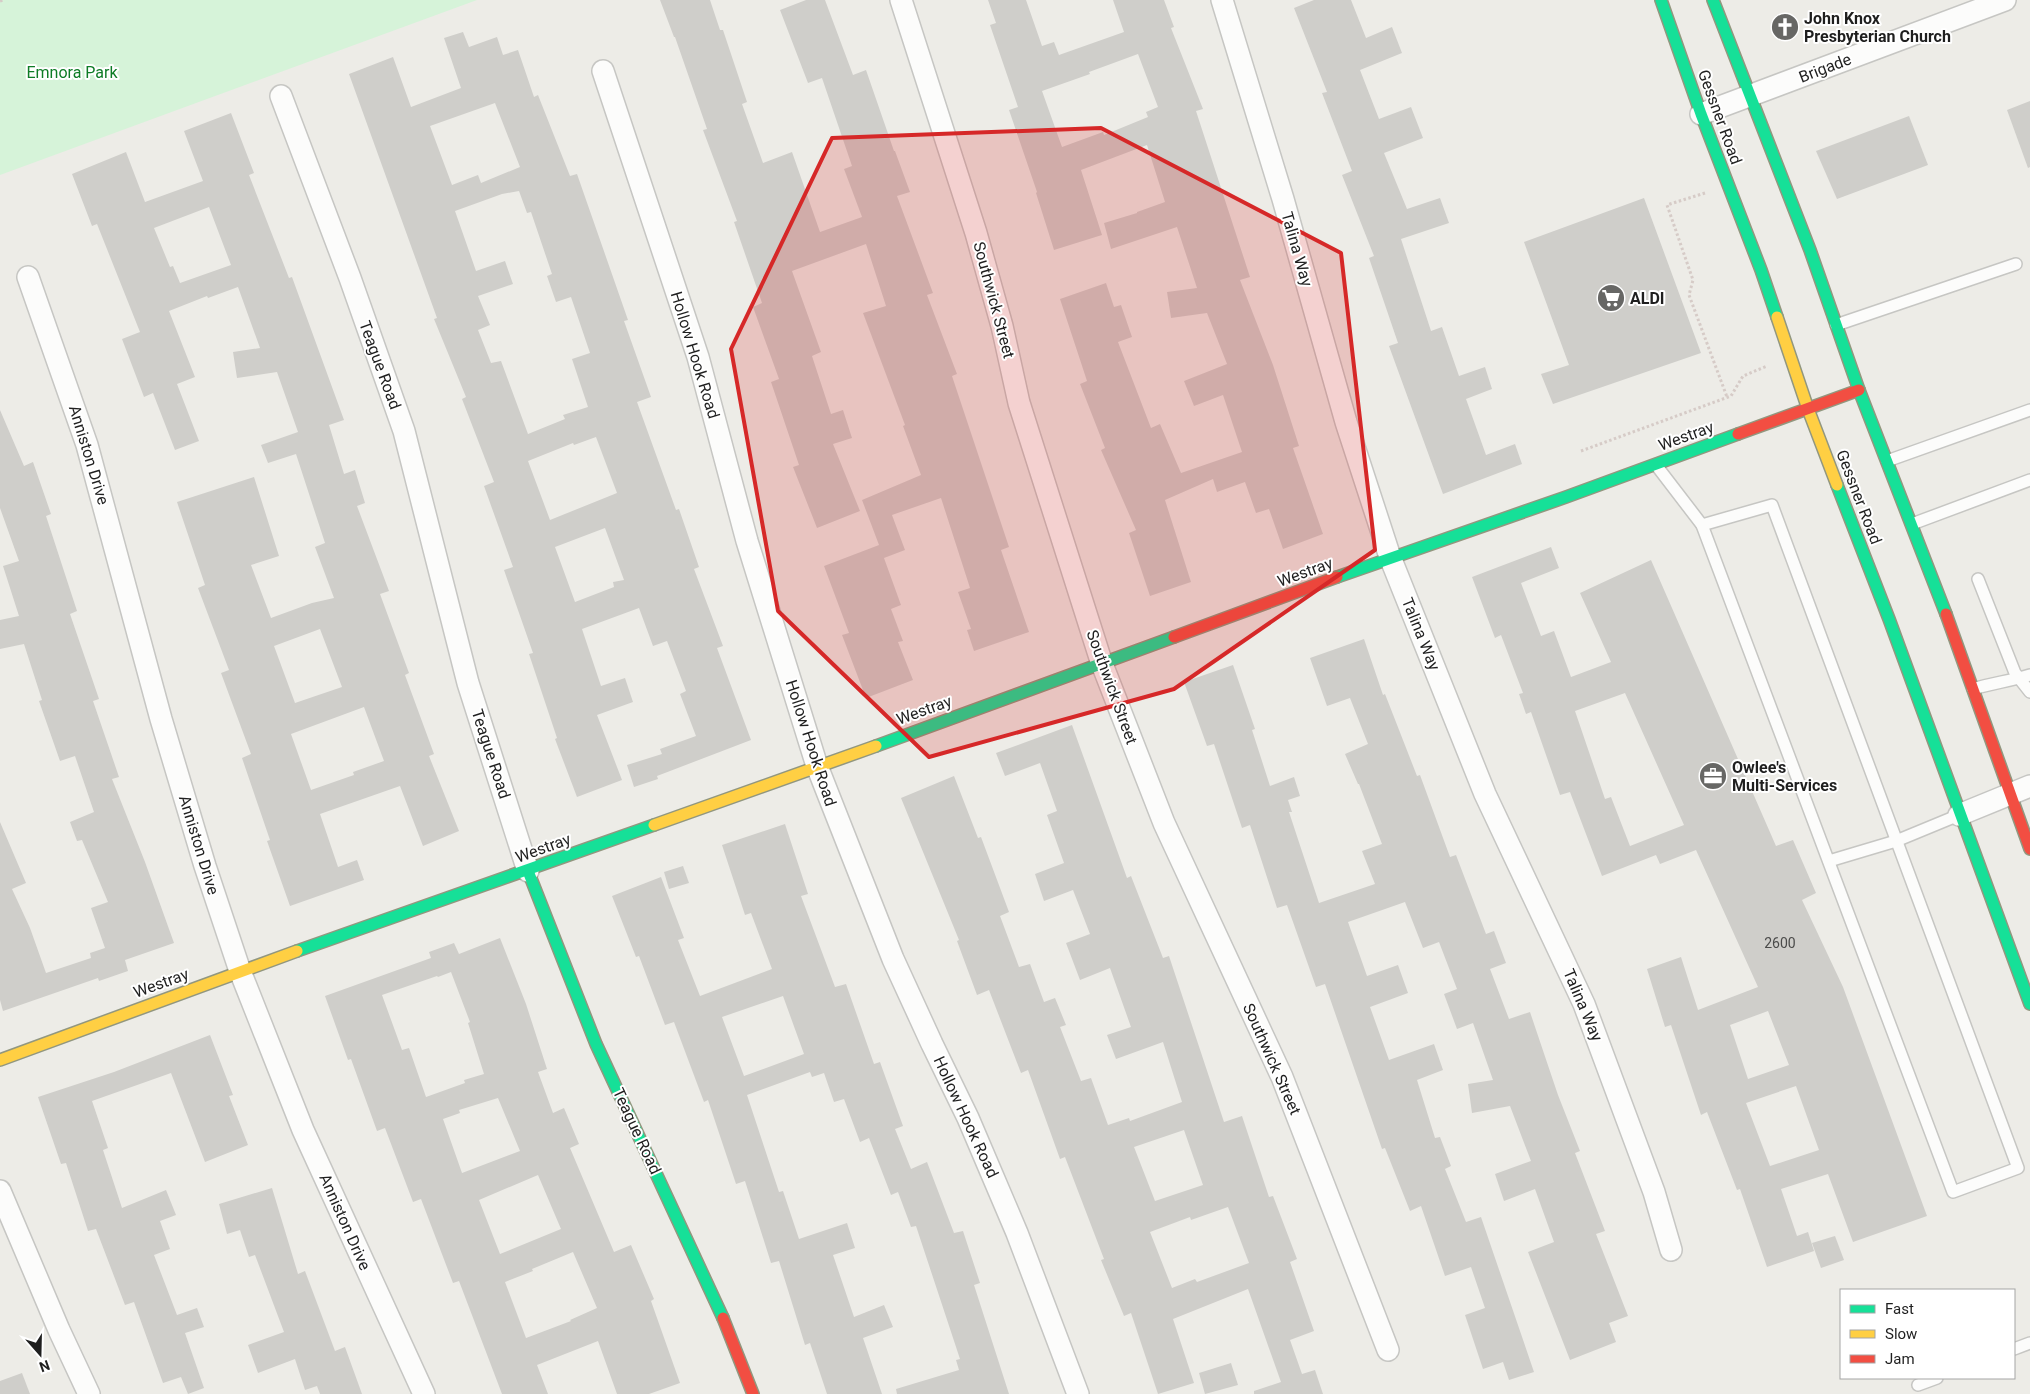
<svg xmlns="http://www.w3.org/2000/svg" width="2030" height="1394" viewBox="0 0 2030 1394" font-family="Roboto,sans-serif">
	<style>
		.park { fill: #d6f3d9 }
		.building { fill: #cfceca; fill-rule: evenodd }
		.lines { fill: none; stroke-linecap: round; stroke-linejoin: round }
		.lane-casing { stroke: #c6c6c3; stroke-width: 14 }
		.street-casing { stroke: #c6c6c3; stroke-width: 24 }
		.fast-casing { stroke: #92977f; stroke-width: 14 }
		.slow-casing { stroke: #92977f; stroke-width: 14 }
		.jam-casing { stroke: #92977f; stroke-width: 14 }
		.path { stroke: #d6cbc7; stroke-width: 3; stroke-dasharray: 2.5 2.5; stroke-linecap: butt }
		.lane { stroke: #fcfcfb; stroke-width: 11 }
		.street { stroke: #fcfcfb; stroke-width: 21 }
		.fast { stroke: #16e098; stroke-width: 11 }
		.slow { stroke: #ffcf43; stroke-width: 11 }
		.jam { stroke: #f24e42; stroke-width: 11 }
		.marked { fill: #d62828; fill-opacity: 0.2; stroke: #d62828; stroke-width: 4; stroke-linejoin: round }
		.labels { text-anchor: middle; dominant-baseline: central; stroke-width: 4; stroke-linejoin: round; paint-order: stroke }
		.number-label { font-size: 14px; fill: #4b4b4a }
		.poi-label { font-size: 16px; font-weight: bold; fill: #1f1f1f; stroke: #fff; text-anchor: start }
		.street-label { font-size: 16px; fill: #1f1f1f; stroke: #fff }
		.park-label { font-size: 16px; fill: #0e7c26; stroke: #fff }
	</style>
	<rect width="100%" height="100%" fill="#edece7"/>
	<path class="park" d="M0,0H477L0,175Z"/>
	<g class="building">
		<path d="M660,0H710L720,30H723L747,102L742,104L763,163L792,152L820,232L862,217L844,169L852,166L822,78L808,83L780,10L806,0H825L853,75L866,70L894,151H895L910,192L897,196L933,293L927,295L957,374L952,376L1009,547L1001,550L1029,632L974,651L967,630L971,629L958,592L970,588L941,498L892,515L905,550L884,558L901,605L891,609L903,641L898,642L913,680L866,698L842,635L849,633L824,566L879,545L862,500L921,475L903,426L905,425L863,313L886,306L866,244L792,271L821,352L812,356L831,414L843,410L852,438L833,444L860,511L817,528L793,467L799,465L771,382L779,379L753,307L762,303L734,222L737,221L703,130L707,129L675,37H674Z"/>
		<path d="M988,0H1026L1042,46L1054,42L1059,55L1124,32L1113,0H1164L1174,27L1171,28L1203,109L1196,111L1250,277L1240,280L1273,365L1299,446L1293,448L1323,534L1283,549L1269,509L1256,513L1245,482L1217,492L1213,479L1165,500L1191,582L1150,596L1129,533L1136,530L1101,450L1105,448L1080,384L1087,381L1060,299L1106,283L1114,307L1121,305L1132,337L1118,342L1151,428L1160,424L1181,473L1242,452L1223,395L1194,406L1184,381L1227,364L1207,313L1171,318L1167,292L1197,288L1177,227L1111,249L1104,223L1137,213V212L1165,202L1147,145L1081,170L1102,235L1054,250L1036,193L1037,192L1009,110L1018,107L990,25L996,23ZM1138,54L1158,107L1146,112L1148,117L1104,135L1103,132L1062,147L1042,91L1090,74L1089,72Z"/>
		<path d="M1314,0H1351L1366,38L1392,27L1402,53L1360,70L1379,119L1411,107L1423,138L1384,153L1407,209L1440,198L1449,223L1401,239L1431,331L1442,327L1459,376L1485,367L1492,389L1466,399L1486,455L1515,444L1522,464L1443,494L1389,346L1398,343L1369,258L1374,256L1342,175L1352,171L1322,93L1327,92L1294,8Z"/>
		<path d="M463,32L469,47L497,37L503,55L518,50L534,97L538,95L570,176L577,174L628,320L624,321L651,397L637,402L676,510L679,509L699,567L694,569L723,646L717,648L751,740L657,776L658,779L634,787L627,765L662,754L660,749L696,736L680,694L686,691L667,641L653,646L639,608L582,629L601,686L625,678L633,702L597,715L622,780L577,797L555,739L557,738L529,654L533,653L504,570L513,567L484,486L494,482L462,399L466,397L434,319L437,318L349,74L393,57L411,107L461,88L444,38ZM495,103L520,167L481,183L478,175L452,185L430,126ZM519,191L527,213L531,212L552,274L547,276L556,302L571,297L590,353L572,359L588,407L563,415L565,419L528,434L501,361L491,363L478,330L490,325L478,296L513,284L505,261L476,271L455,211L502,194ZM596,437L617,493L550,520L528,461L573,443L574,445ZM605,528L624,580L613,582L614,587L575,602L555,547Z"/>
		<path d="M2030,101V167L2028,168L2007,110Z"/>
		<path d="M231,113L254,173L249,175L289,278L292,277L344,420L329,425L344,474L355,470L365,503L357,506L389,591L380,594L409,673L405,675L434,754L429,756L459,831L423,846L400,786L320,814L338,867L357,860L364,880L290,906L267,841L270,840L242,758L251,754L221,673L229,670L198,588L205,585L177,502L254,477L279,556L251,565L271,618L312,603L334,598L315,547L325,543L296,454L268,463L261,445L298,432L277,372L237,378L233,352L260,348L238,287L208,298L207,296L169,311L195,377L177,384L199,441L175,450L153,393L144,397L122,339L140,332L97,224L92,226L72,174L126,152L145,202L203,181L184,131ZM209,207L231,265L180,283L173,266L170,267L154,228ZM320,629L342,687L295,703L274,646ZM364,707L384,761L353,772L354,775L311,790L291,734Z"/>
		<path d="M1909,116L1928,165L1837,199L1816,151Z"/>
		<path d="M1644,198L1701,353L1553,404L1541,374L1569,365L1524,242Z"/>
		<path d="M0,410L24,466L33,462L51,514L46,516L77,611L70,614L99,699L93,701L119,777L112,779L145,862L174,943L125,960L128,971L99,981L98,978L3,1011L0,1000V822L26,883L12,889L30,928L46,973L91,958L90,953L105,948L91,908L108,902L82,840L77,841L70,822L94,812L75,756L60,761L39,701L42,700L24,644L0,649V620L19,616L3,566L19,561L0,508Z"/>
		<path d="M1551,547L1559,568L1521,583L1541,636L1554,631L1571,677L1611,662L1580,593L1651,560L1776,846L1793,840L1816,893L1802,900L1843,987L1927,1216L1853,1242L1828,1174L1781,1189L1797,1236L1808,1232L1814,1251L1767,1267L1740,1189L1737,1190L1707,1112L1701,1115L1671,1025L1665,1027L1647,969L1681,957L1698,1010L1758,987L1696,850L1660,864L1656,855L1602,876L1570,792L1560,795L1531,712L1526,714L1519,694L1523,693L1501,635L1495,638L1472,577ZM1625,693L1684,825L1630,846L1611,797L1605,799L1575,711ZM1768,1011L1789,1065L1748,1079L1730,1025ZM1796,1086L1819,1150L1770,1166L1746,1103Z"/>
		<path d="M1364,639L1383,695L1385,694L1417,776L1420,775L1450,857L1456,855L1486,934L1494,931L1506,963L1490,969L1509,1019L1530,1012L1558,1095L1580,1151L1575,1153L1605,1231L1596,1234L1628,1316L1609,1323L1616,1342L1570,1360L1528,1252L1554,1242L1535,1189L1504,1201L1495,1174L1531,1161L1510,1106L1472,1113L1468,1084L1493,1080L1473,1023L1457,1029L1444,994L1457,989L1439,942L1423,948L1405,902L1348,922L1367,976L1398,965L1408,993L1370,1007L1389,1060L1434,1044L1443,1070L1417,1080L1435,1138L1440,1137L1451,1166L1445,1169L1466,1222L1481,1217L1534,1372L1509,1380L1503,1362L1483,1369L1465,1315L1485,1308L1471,1267L1445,1276L1421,1206L1410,1211L1385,1148L1382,1149L1325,984L1316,987L1287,905L1277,908L1250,825L1242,828L1214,744L1207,746L1184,682L1233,665L1255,729L1252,730L1270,786L1294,777L1300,796L1288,800L1292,812H1289L1319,903L1375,884L1362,851L1382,844L1359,784H1358L1345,754L1368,744L1350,698L1327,706L1310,658Z"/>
		<path d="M1072,725L1127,878L1131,876L1163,958L1169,956L1224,1122L1242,1116L1269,1197L1273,1196L1297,1259L1290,1262L1314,1331L1290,1340L1302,1374L1315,1370L1323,1394H1254V1391L1281,1382L1248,1289L1173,1319L1194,1383L1158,1394L1131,1313L1124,1316L1101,1260L1104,1259L1065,1157L1060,1159L1028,1070L1021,1073L989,990L977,995L957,941L959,940L901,798L954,776L978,838L981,837L1009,912L1000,916L1019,967L1030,964L1044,1002L1055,998L1066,1025L1060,1027L1081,1081L1091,1078L1108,1125L1129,1118L1130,1121L1182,1102L1163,1042L1116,1059L1107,1035L1131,1027L1110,968L1080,980L1066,943L1090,934L1073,890L1044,901L1035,874L1064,863L1047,815L1057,811L1040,763L1005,776L996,753ZM1184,1130L1203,1185L1155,1201L1134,1147ZM1228,1207L1249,1263L1197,1282L1195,1279L1172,1288L1150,1232L1190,1217L1191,1220Z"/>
		<path d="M785,824L808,894L801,896L835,987L846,984L874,1064L880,1062L903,1126L895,1129L911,1169L927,1162L954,1233L963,1231L980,1283L974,1285L1009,1394H897L896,1389L959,1370L956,1360L960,1359L916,1226L911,1227L898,1192L891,1195L869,1138L860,1142L844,1099L834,1102L824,1073L812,1077L810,1072L747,1095L779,1192L783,1191L799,1239L847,1223L855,1248L833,1255L854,1317L884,1305L893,1327L863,1338L882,1394H827L810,1343L805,1345L779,1261L771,1263L745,1181L736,1184L708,1100L704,1102L674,1022L665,1025L639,956L636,957L612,896L661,877L684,938L678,940L700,996L772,969L751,913L745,915L722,845ZM783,996L804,1054L744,1076L722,1017Z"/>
		<path d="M683,866L689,883L669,889L664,872Z"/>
		<path d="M500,938L526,1004L547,1069L538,1072L553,1113L564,1108L579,1144L570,1148L614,1252L631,1245L654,1299L651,1301L680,1383L649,1394H617L598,1341L537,1365L548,1394H502L459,1281L453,1283L421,1199L413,1202L385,1128L377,1131L351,1059L348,1060L325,996L431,958L429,952L454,943L459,954ZM451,972L470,1022L468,1023L484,1074L464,1080L465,1083L426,1097L409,1048L402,1050L382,995L437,976L438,977ZM498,1098L520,1151L462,1173L443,1119L460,1113L459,1110ZM538,1175L561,1229L500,1254L479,1200ZM573,1252L597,1308L570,1320L571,1321L526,1338L505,1282L533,1271L532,1269Z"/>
		<path d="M210,1035L233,1095L229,1096L248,1145L205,1162L171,1073L92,1101L108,1148L103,1150L122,1208L166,1190L176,1215L160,1221L170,1249L154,1255L177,1315L197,1308L204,1327L185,1333L204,1388L188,1394L181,1377L163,1383L134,1302L125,1305L96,1229L88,1231L66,1163L61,1164L38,1097L114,1072Z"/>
		<path d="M272,1188L298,1274L305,1271L335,1351L345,1347L362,1394H320L317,1386L305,1390L295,1359L258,1373L248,1345L284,1332L255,1255L249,1257L240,1230L227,1234L219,1204Z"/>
		<path d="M1835,1236L1844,1260L1821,1268L1812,1243Z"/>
		<path d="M1231,1363L1238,1385L1205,1394L1199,1373Z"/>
		<path d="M22,1373L30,1394H0V1381Z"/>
	</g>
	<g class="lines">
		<defs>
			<g id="lane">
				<path d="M1836,325L2016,264"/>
				<path d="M1887,461L2030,410"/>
				<path d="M1656,465L1702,525"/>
				<path d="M1772,505L2018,1168L1953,1192L1702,525Z"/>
				<path d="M1912,524L2030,480"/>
				<path d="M1978,579L2015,673L2030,692"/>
				<path d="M1973,689C1992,683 2011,681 2030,675"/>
				<path d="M1829,861L1896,841L1959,815"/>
				<path d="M2014,1349L2030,1343"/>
				<path d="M1918,1385L1937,1378"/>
			</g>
			<g id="street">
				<path d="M901,0L976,233L1002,326L1019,403L1102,664L1164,823L1282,1077L1388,1350"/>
				<path d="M1222,0L1283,199L1346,422L1390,557L1485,794L1584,1004L1654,1192L1671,1250"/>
				<path d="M603,71L698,357L747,541L817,766L893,959L932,1044L968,1118L1017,1233L1078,1394"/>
				<path d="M281,96L350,278L404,431L468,683L528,871"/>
				<path d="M1701,114L2005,0"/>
				<path d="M28,277L87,445L161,719L205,866L240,971L303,1130L424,1394"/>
				<path d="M1959,815L2030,786"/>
				<path d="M0,1191L59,1330L89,1394"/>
			</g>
			<g id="fast">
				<path d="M1661,0L1701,114L1761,270L1777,317"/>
				<path d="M1713,0L1810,250L1859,390L1946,614"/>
				<path d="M1837,485L1889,619L2030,1004"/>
				<path d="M1337,577L1566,497L1738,434"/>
				<path d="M876,746L1174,637"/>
				<path d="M528,871L596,1044L723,1318"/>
				<path d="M297,951L654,825"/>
			</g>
			<g id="slow">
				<path d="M1777,317L1808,409L1837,485"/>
				<path d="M654,825L876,746"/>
				<path d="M0,1060L297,951"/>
			</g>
			<g id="jam">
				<path d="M1738,434L1859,390"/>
				<path d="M1946,614L2030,849"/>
				<path d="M1174,637L1337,577"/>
				<path d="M723,1318L753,1394"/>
			</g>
		</defs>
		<use href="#lane" class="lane-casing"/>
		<use href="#street" class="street-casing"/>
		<use href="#fast" class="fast-casing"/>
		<use href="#slow" class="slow-casing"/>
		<use href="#jam" class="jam-casing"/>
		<g class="path">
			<path d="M0,1L3,0"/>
			<path d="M1705,193L1667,205L1693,280L1689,295L1727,397"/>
			<path d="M1581,451L1731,396L1743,376L1767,366"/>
		</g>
		<use href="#lane" class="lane"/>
		<use href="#street" class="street"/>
		<use href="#fast" class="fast"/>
		<use href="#slow" class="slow"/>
		<use href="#jam" class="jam"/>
	</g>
	<path class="marked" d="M1101,128L1341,253L1375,550L1174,689L929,757L778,611L731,349L832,138Z"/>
	<defs>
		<symbol id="church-disc" viewBox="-11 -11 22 22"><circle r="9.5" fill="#676765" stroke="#fff"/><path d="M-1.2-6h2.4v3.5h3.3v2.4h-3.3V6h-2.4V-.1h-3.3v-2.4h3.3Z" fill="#fff"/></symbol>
		<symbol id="supermarket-disc" viewBox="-11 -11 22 22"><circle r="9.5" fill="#676765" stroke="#fff"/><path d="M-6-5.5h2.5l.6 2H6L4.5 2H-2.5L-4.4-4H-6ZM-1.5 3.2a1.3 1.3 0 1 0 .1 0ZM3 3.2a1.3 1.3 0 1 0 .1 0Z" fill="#fff"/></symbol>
		<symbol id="office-disc" viewBox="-11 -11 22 22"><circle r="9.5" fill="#676765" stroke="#fff"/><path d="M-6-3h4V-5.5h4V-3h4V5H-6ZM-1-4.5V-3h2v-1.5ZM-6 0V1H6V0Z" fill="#fff"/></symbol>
	</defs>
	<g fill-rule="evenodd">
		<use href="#church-disc" x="1769" y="11" width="32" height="32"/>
		<use href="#supermarket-disc" x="1595" y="282" width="32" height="32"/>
		<use href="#office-disc" x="1697" y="760" width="32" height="32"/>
	</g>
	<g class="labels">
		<g class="number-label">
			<text x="1780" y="943">2600</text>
		</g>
		<g class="poi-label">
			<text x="1804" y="18">John Knox<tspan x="1804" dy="18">Presbyterian Church</tspan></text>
			<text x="1630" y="298">ALDI</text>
			<text x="1732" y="767">Owlee's<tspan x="1732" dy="18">Multi-Services</tspan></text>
		</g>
		<g class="street-label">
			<text transform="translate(1825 68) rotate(-21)">Brigade</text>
			<text transform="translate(1720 117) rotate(70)">Gessner Road</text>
			<text transform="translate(1297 249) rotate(74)">Talina Way</text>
			<text transform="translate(994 300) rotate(75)">Southwick Street</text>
			<text transform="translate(695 355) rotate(73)">Hollow Hook Road</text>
			<text transform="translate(380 365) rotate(70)">Teague Road</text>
			<text transform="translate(1686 436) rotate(-20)">Westray</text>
			<text transform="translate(89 455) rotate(73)">Anniston Drive</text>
			<text transform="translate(1859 497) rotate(69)">Gessner Road</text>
			<text transform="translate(1305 572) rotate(-20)">Westray</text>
			<text transform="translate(1421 634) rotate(68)">Talina Way</text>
			<text transform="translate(1112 687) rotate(70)">Southwick Street</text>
			<text transform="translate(924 710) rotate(-20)">Westray</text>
			<text transform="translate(811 743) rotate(72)">Hollow Hook Road</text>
			<text transform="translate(491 754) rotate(72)">Teague Road</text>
			<text transform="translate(199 845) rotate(73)">Anniston Drive</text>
			<text transform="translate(543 848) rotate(-20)">Westray</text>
			<text transform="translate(161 983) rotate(-20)">Westray</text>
			<text transform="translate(1583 1005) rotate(67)">Talina Way</text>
			<text transform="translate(1272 1059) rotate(66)">Southwick Street</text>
			<text transform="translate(966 1117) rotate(65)">Hollow Hook Road</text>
			<text transform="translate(637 1131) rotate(65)">Teague Road</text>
			<text transform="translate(345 1222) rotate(66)">Anniston Drive</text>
		</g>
		<g class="park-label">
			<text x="72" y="72">Emnora Park</text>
		</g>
	</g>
	<rect x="1840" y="1289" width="175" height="90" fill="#ffffff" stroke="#a5a5a5"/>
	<rect x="1850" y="1305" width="25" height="8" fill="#16e098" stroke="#a5a5a5"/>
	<text x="1885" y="1314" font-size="15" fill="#1f1f1f">Fast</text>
	<rect x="1850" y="1330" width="25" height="8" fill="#ffcf43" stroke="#a5a5a5"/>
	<text x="1885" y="1339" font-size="15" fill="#1f1f1f">Slow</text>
	<rect x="1850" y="1355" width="25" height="8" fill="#f24e42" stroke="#a5a5a5"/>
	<text x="1885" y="1364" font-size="15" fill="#1f1f1f">Jam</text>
	<g transform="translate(40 1354) rotate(160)" stroke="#ffffff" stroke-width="4" paint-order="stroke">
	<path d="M0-4L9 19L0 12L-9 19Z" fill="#1f1f1f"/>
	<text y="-8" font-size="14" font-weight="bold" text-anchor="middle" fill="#1f1f1f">N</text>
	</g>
</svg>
